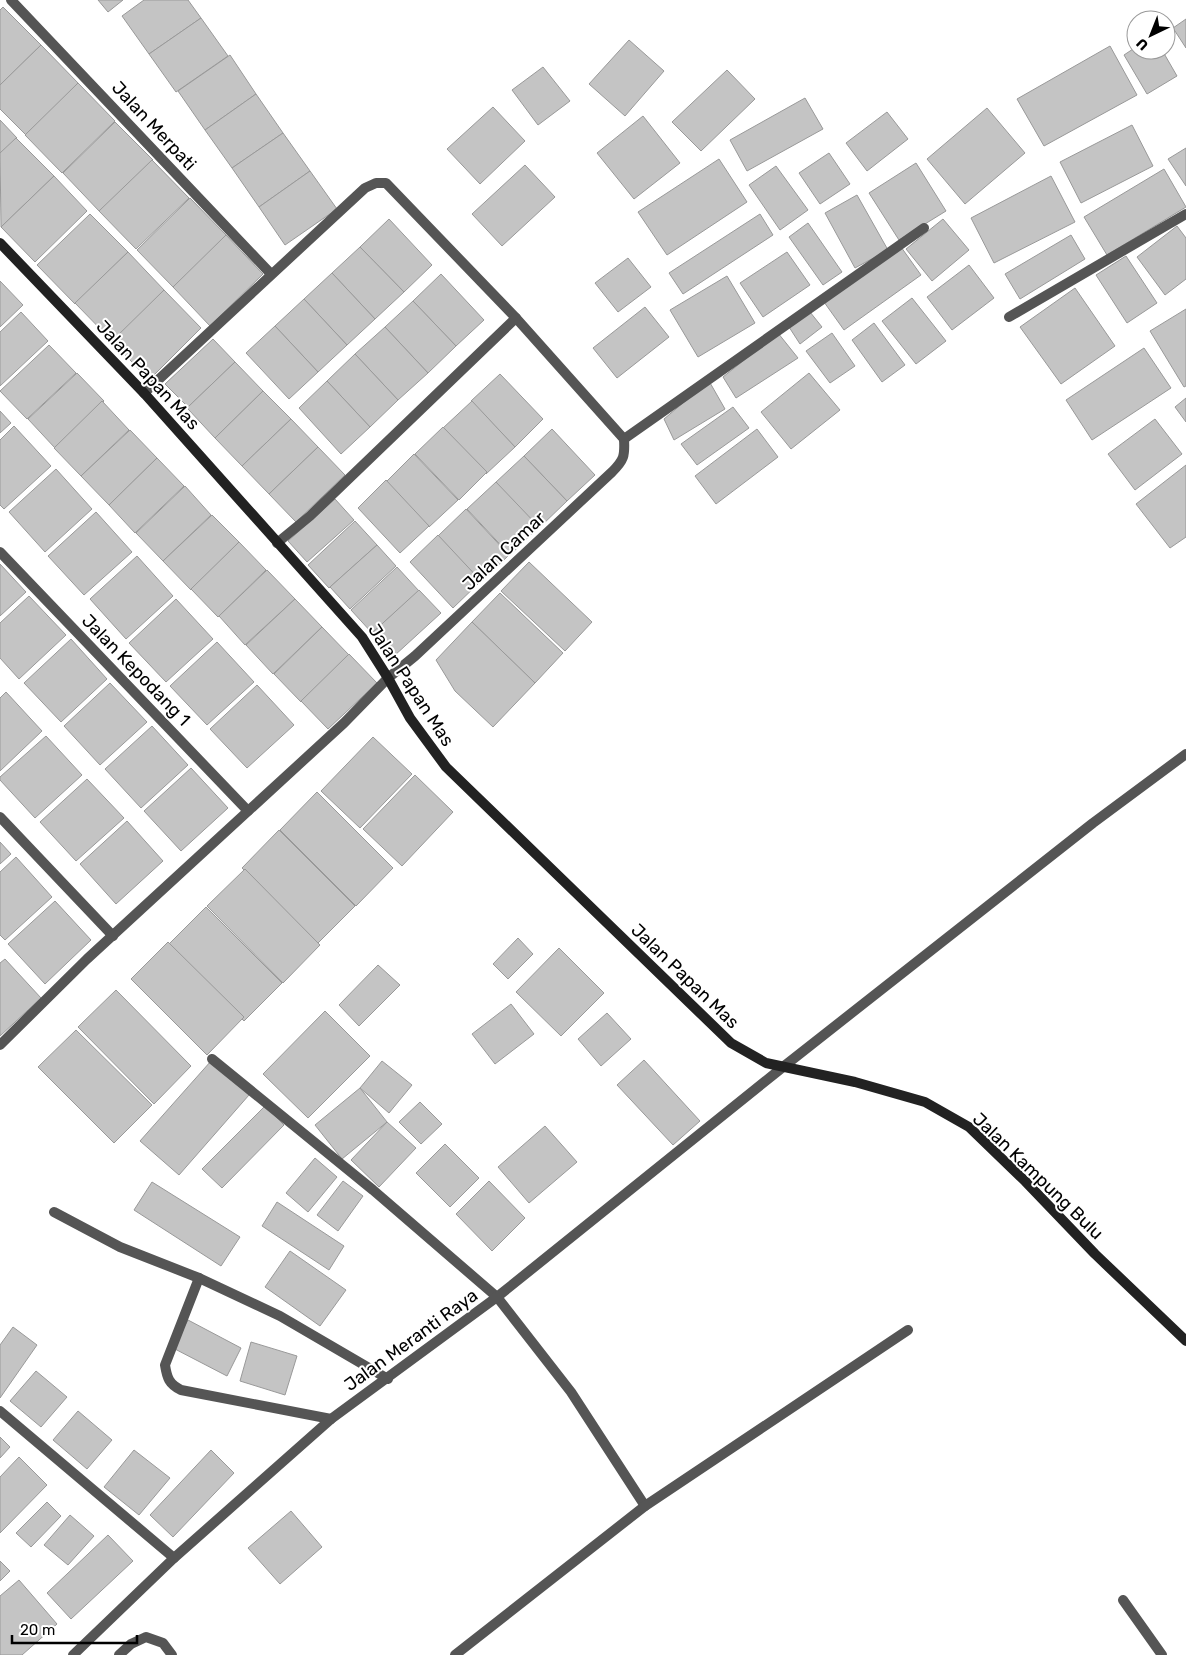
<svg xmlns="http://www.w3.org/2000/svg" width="1186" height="1655" viewBox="0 0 1186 1655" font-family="Rubik,sans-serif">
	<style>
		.building { fill: #c4c4c4; stroke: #999 }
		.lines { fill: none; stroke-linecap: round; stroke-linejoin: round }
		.lane { stroke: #555; stroke-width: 10 }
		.street { stroke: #555; stroke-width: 10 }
		.secondary { stroke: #222; stroke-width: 10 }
		.labels { text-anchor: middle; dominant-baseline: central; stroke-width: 4; stroke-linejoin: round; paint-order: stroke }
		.street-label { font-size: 18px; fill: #000; stroke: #fff }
	</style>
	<rect width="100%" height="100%" fill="#fff"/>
	<g class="building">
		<path d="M98,0H123L108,12Z"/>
		<path d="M144,0H188L201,18L149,54L122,16Z"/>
		<path d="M3,7L41,45L0,85V10Z"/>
		<path d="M201,18L228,56L176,92L149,54Z"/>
		<path d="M1186,19V48L1173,28Z"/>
		<path d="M629,40L664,71L625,116L589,84Z"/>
		<path d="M41,45L79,84L26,135L0,109V85Z"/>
		<path d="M1110,46L1137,95L1044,146L1017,99Z"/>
		<path d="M1136,47V50H1162L1177,76L1147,94L1124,55Z"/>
		<path d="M230,55L256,94L205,130L178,91Z"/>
		<path d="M543,67L570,101L538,125L512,90Z"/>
		<path d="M727,70L755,99L701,151L672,122Z"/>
		<path d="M78,83L115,121L62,173L25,135Z"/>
		<path d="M256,94L283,133L232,168L205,130Z"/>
		<path d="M805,98L823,129L747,171L730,140Z"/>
		<path d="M493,107L525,141L480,184L447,149Z"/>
		<path d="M987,108L1025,153L965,204L927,159Z"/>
		<path d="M887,112L908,139L867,171L846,143Z"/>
		<path d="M643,116L680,163L634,199L597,153Z"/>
		<path d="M0,120L17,138L0,155Z"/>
		<path d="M115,122L153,160L100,212L63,173Z"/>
		<path d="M1132,125L1153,166L1081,203L1060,162Z"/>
		<path d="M283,133L310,171L259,207L232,168Z"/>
		<path d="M16,138L54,176L1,227L0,153Z"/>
		<path d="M1186,148V186L1168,159Z"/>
		<path d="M829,153L850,184L820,204L799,173Z"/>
		<path d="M719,159L747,202L667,255L638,212Z"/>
		<path d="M152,160L189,198L136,249L99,211Z"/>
		<path d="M916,163L946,211L899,240L869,193Z"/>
		<path d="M525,165L555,197L502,246L472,214Z"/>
		<path d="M776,166L808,210L780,230L749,185Z"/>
		<path d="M1164,169L1186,207L1107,255L1084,217Z"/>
		<path d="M310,171L337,209L285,245L259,207Z"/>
		<path d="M54,176L87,211L35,262L1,227Z"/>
		<path d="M1051,176L1075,222L994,263L971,218Z"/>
		<path d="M857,195L888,250L855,268L825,213Z"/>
		<path d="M190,198L227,236L174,288L137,250Z"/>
		<path d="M90,214L128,252L75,304L37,265Z"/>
		<path d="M760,214L773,235L683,294L669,273Z"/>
		<path d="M389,219L432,265L404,292L360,247Z"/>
		<path d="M943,219L969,250L932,281L906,249Z"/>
		<path d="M808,223L842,272L823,285L789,237Z"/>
		<path d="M1177,226L1186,238V279L1165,295L1137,257Z"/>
		<path d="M226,235L263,274L210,326L173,287Z"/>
		<path d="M1071,235L1085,259L1020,299L1005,274Z"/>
		<path d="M360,247L404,292L375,319L332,273Z"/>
		<path d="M901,247L921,275L844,330L824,302Z"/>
		<path d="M128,252L165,291L113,342L75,303Z"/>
		<path d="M787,252L810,285L763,317L740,283Z"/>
		<path d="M1126,256L1157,303L1127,323L1096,275Z"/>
		<path d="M628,258L651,287L618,312L595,283Z"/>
		<path d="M969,265L994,298L952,330L927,297Z"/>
		<path d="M332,273L375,319L347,345L304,299Z"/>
		<path d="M441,274L484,320L456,346L413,301Z"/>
		<path d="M727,276L755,323L698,357L670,310Z"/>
		<path d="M0,281L23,305L0,327Z"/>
		<path d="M1075,288L1115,346L1061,384L1020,327Z"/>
		<path d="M164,290L201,328L149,380L112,341Z"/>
		<path d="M912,298L946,341L916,364L882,321Z"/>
		<path d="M304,299L347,345L318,372L275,326Z"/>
		<path d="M413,301L456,346L428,373L385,327Z"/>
		<path d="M645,307L669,337L617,378L593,348Z"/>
		<path d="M1186,309V386L1184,387L1150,331Z"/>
		<path d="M21,312L48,341L0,386V332Z"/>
		<path d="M810,312L822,327L800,344L789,327Z"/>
		<path d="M874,323L905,365L882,382L852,340Z"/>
		<path d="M275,326L318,372L289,399L246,353Z"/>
		<path d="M385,327L428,373L398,400L355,354Z"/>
		<path d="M778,333L798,358L736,398L723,377Z"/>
		<path d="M832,333L855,366L830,383L806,351Z"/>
		<path d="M213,339L235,362L188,407L165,384Z"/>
		<path d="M49,345L76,373L27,419L0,391Z"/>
		<path d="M1144,348L1171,388L1092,440L1066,400Z"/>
		<path d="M355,354L398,400L370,427L327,381Z"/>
		<path d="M235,362L263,391L215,438L188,409V407Z"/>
		<path d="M77,373L104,401L55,448L28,419Z"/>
		<path d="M809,373L840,410L791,449L761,412Z"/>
		<path d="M500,374L543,419L515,447L471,401Z"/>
		<path d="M327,381L370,427L341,454L299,408Z"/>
		<path d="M709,381L725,409L674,440L664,419Z"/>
		<path d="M263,391L291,419L242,466L215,438Z"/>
		<path d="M1186,398V422L1175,407Z"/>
		<path d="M102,401L129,430L81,476L54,448Z"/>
		<path d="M472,401L515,447L486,474L443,428Z"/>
		<path d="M733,407L749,428L697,465L681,444Z"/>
		<path d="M0,411L11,423L0,433Z"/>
		<path d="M291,419L318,447L269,494L242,466Z"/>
		<path d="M1155,419L1182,454L1135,490L1108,454Z"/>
		<path d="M14,426L51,466L4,509L0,505V440Z"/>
		<path d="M443,427L487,472L459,500L415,454Z"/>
		<path d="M552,429L595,475L567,501L524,456Z"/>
		<path d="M757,429L778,457L716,504L695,476Z"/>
		<path d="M130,430L157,458L109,505L81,476Z"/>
		<path d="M318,447L345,475L296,522L269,494Z"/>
		<path d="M414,454L458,500L429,527L386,482Z"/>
		<path d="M524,456L567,501L539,528L495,483Z"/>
		<path d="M157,458L184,486L135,533L109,505Z"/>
		<path d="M1186,465V537L1170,548L1136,504Z"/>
		<path d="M56,469L92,509L45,552L9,512Z"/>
		<path d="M386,480L429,526L400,553L358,508Z"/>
		<path d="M496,482L539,527L510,555L467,509Z"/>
		<path d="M185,486L211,515L163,561L136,533Z"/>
		<path d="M335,499L354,520L307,562L288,541Z"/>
		<path d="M466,509L509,555L481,582L438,536Z"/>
		<path d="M96,512L132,552L84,595L48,556Z"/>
		<path d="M212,515L239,542L191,590L163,561Z"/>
		<path d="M355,521L377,545L329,588L308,565Z"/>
		<path d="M438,535L481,581L453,608L410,562Z"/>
		<path d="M239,542L266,570L218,617L191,589Z"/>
		<path d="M377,545L396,566L350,609L330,587Z"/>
		<path d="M137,556L173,596L126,639L90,599Z"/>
		<path d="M529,562L592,622L565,651L501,591Z"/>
		<path d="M0,564L26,592L0,616Z"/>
		<path d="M397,567L419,591L372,633L351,610Z"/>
		<path d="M267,570L295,599L245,645L219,616Z"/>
		<path d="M419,590L441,613L394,656L372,633Z"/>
		<path d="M500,593L563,653L535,683L472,622Z"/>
		<path d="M29,596L66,635L19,679L0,658V623Z"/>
		<path d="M176,599L213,639L166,682L129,643Z"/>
		<path d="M295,599L322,627L273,674L246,645Z"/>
		<path d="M472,622L535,683L493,727L455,691L436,660Z"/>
		<path d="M322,627L349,655L301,702L274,674Z"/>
		<path d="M71,639L107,679L61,722L24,683Z"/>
		<path d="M217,642L254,682L207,725L170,686Z"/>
		<path d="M349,654L377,683L328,729L301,701Z"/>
		<path d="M110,683L147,722L100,765L64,726Z"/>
		<path d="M257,685L294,725L247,768L210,729Z"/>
		<path d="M6,692L42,731L0,771V698Z"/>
		<path d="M152,726L188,765L141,808L105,769Z"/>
		<path d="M46,736L82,775L35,818L0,780V777Z"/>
		<path d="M373,737L412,774L360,828L321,791Z"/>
		<path d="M191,768L228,808L181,851L144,811Z"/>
		<path d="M415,775L453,812L402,866L363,829Z"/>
		<path d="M87,779L124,818L76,861L40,822Z"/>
		<path d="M317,792L393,868L356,906L280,830Z"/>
		<path d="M127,821L163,861L116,904L80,864Z"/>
		<path d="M279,830L355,906L317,944L242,868Z"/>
		<path d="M0,842L11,854L0,864Z"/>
		<path d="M16,857L52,897L5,940L0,935V872Z"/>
		<path d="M245,869L320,945L283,983L207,906Z"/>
		<path d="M55,901L91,940L45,984L8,944Z"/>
		<path d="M206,907L282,983L244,1021L169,944Z"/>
		<path d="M518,938L533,954L508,979L493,964Z"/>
		<path d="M168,942L244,1017L207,1055L131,979Z"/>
		<path d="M559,948L604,993L561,1036L516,992Z"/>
		<path d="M5,959L41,998L0,1036V963Z"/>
		<path d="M378,965L400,985L359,1026L339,1005Z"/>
		<path d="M116,990L191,1066L154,1104L78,1027Z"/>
		<path d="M511,1004L534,1034L495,1064L472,1034Z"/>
		<path d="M325,1011L370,1056L308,1118L263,1074Z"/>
		<path d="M607,1013L631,1039L601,1066L578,1039Z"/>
		<path d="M76,1030L152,1105L114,1143L38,1067Z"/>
		<path d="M644,1060L700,1121L673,1145L617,1085Z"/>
		<path d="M211,1061L249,1095L179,1175L140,1141Z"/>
		<path d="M382,1061L412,1085L389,1113L360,1088Z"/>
		<path d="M360,1088L387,1122L342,1159L315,1125Z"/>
		<path d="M420,1102L442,1124L421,1144L399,1122Z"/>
		<path d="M265,1106L284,1125L222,1188L202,1169Z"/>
		<path d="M387,1122L416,1148L379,1187L351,1160Z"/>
		<path d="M545,1126L577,1162L529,1203L498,1167Z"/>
		<path d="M445,1144L479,1178L450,1207L416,1173Z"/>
		<path d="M315,1158L337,1177L308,1212L286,1193Z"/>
		<path d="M343,1181L363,1196L338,1231L317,1215Z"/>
		<path d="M489,1181L525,1218L492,1251L456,1214Z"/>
		<path d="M152,1182L240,1237L221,1266L134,1210Z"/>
		<path d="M277,1202L344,1246L329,1270L262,1226Z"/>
		<path d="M290,1251L346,1290L320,1326L265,1287Z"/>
		<path d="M188,1320L241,1348L227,1376L173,1348Z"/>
		<path d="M13,1327L37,1345L0,1398V1345Z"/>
		<path d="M251,1342L297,1356L285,1395L240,1381Z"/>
		<path d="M36,1371L67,1397L41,1427L10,1401Z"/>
		<path d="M78,1411L112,1440L87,1469L53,1440Z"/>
		<path d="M0,1437L10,1447L0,1458Z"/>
		<path d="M134,1450L170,1478L139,1515L104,1487Z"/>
		<path d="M211,1450L234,1473L173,1537L150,1515Z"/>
		<path d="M19,1457L47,1485L0,1533V1477Z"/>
		<path d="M47,1502L61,1516L31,1547L16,1533Z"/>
		<path d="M291,1511L322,1547L280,1584L248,1548Z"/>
		<path d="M70,1515L94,1536L68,1565L44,1545Z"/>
		<path d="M108,1535L133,1561L71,1619L47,1593Z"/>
		<path d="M0,1561L10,1571L0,1581Z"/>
		<path d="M19,1580L57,1624L22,1655H0V1596Z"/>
	</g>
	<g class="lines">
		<g class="lane">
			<path d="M199,1278L165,1365C167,1378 169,1384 181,1390L331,1419"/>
			<path d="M1123,1600L1162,1655"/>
		</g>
		<g class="street">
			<path d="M11,0L271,274"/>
			<path d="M1009,317L1186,214"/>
			<path d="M144,393L365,188L376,183H386L516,318L624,439"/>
			<path d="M624,439L924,228"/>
			<path d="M277,543L310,516L516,318"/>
			<path d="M0,552L248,811"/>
			<path d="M0,817L113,936"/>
			<path d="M0,1045L87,959L344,723L388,678L415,656L612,472C624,460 625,456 624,439"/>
			<path d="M212,1059L373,1190L497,1297L571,1392L645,1506"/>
			<path d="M54,1212L120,1247L199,1278L280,1316L388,1379"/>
			<path d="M0,1411L174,1558"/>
			<path d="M73,1655L174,1558L331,1419L497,1297L783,1067L1093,823L1186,754"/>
			<path d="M119,1655L131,1644L146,1637L163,1643L172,1655"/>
			<path d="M455,1655L645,1506L908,1330"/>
		</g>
		<path class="secondary" d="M0,243L144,393L362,637L388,678L410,718L446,767L731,1043L766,1063L855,1082L925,1102L969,1127L1025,1181L1095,1254L1186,1341"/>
	</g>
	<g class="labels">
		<g class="street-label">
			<text transform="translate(154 126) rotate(47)">Jalan Merpati</text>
			<text transform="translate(148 375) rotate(47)">Jalan Papan Mas</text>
			<text transform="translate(504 551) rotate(-43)">Jalan Camar</text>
			<text transform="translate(136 670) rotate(46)">Jalan Kepodang 1</text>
			<text transform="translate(411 685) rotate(57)">Jalan Papan Mas</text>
			<text transform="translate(685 976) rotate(44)">Jalan Papan Mas</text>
			<text transform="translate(1038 1176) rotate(44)">Jalan Kampung Bulu</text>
			<text transform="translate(411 1340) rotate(-36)">Jalan Meranti Raya</text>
		</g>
	</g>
	<g transform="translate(1151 35) rotate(223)"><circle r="24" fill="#ffffff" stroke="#999999"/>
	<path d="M0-4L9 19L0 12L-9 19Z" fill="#000000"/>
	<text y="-8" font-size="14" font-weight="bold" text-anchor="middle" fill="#000000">U</text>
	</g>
	<path d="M12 1635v8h125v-8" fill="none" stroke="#000000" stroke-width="2.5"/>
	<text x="20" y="1635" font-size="15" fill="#000000" stroke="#ffffff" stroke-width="4" paint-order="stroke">20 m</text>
</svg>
